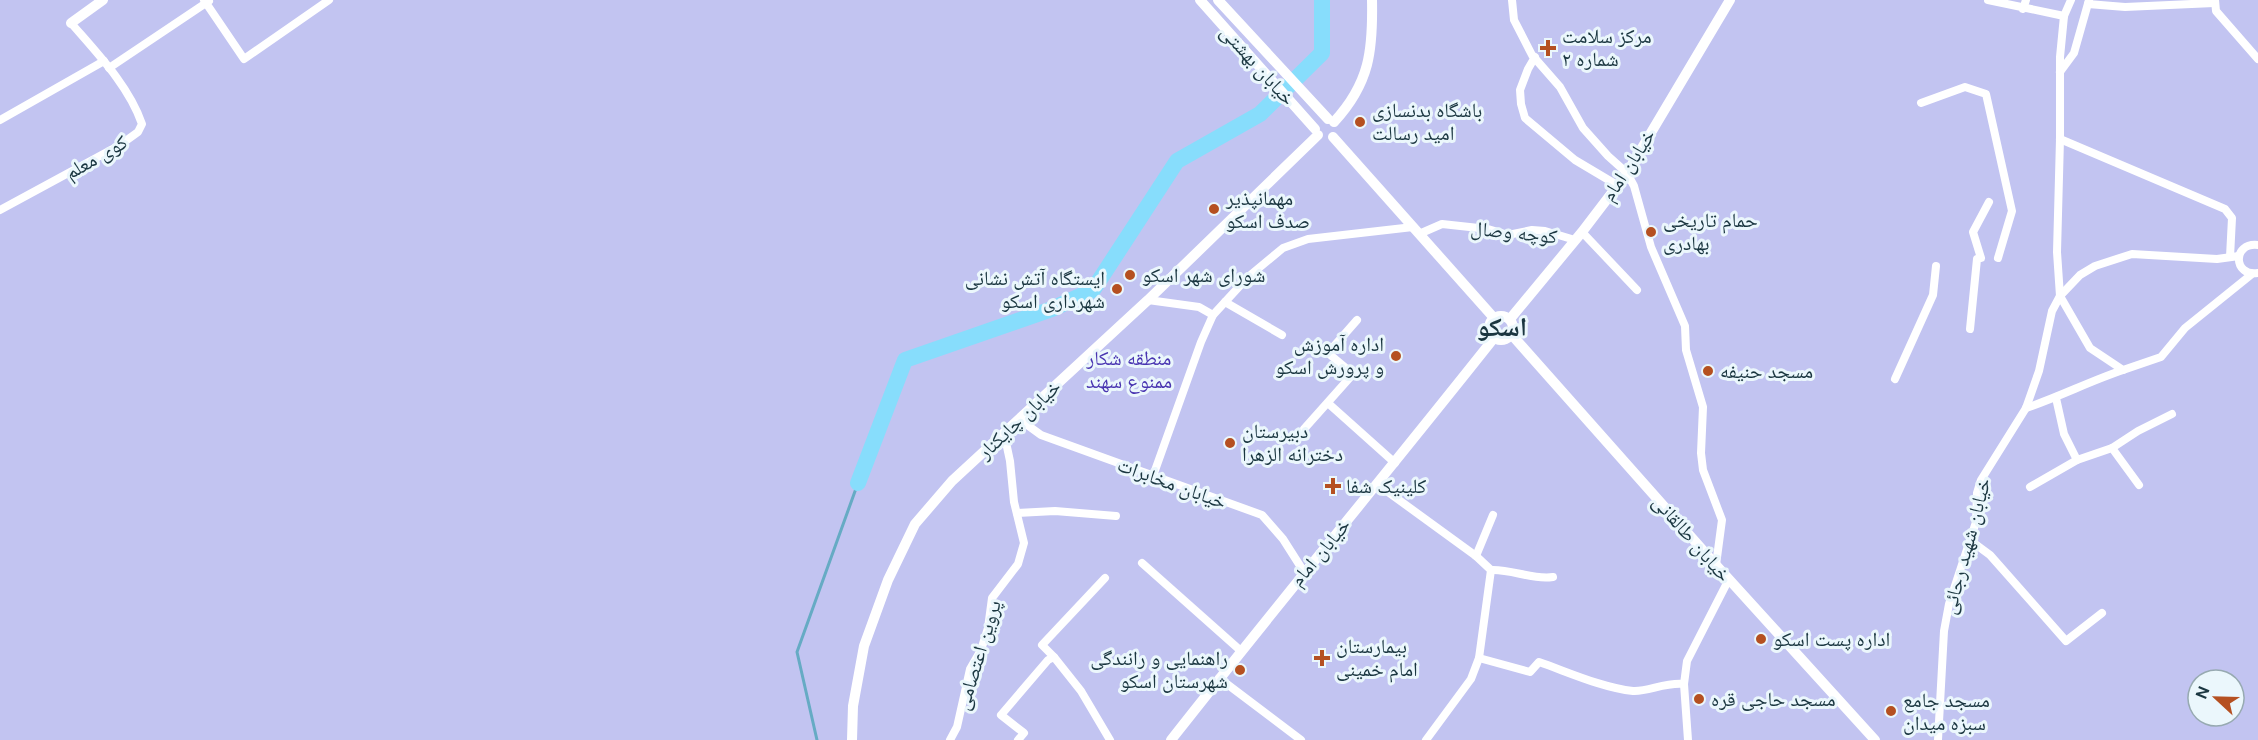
<svg xmlns="http://www.w3.org/2000/svg" width="2258" height="740" viewBox="0 0 2258 740" font-family="'DM Sans','Noto Naskh Arabic',sans-serif">
	<style>
		.green { fill: #c2c4f1; fill-rule: evenodd }
		.lines { fill: none; stroke-linecap: round; stroke-linejoin: round }
		.stream { stroke: #66abc4; stroke-width: 3 }
		.river { stroke: #87ddfc; stroke-width: 16 }
		.street { stroke: #fff; stroke-width: 8 }
		.secondary { stroke: #fff; stroke-width: 10 }
		.poi-dot { fill: #b55021; stroke: #ebf7fc; stroke-width: 2 }
		.labels { text-anchor: middle; dominant-baseline: central; stroke-width: 6; stroke-linejoin: round; paint-order: stroke }
		.poi-label { font-size: 20px; fill: #1a3640; stroke: #ebf7fc; text-anchor: start }
		.street-label { font-size: 20px; fill: #1a3640; stroke: #ebf7fc }
		.park-label { font-size: 20px; fill: #4935b1; stroke: #ebf7fc }
		.district-label { font-size: 26px; font-weight: bold; fill: #1a3640; stroke: #ebf7fc }
	</style>
	<rect width="100%" height="100%" fill="#c8effe"/>
	<path class="green" d="M0,0H2258V740H0ZM2198,680H2234V716H2198Z"/>
	<g class="lines">
		<path class="stream" d="M817,740L797,652L858,483"/>
		<path class="river" d="M858,483L905,360L1052,309L1093,290L1177,161L1260,114L1322,53V0"/>
		<g class="street">
			<path d="M204,0L244,59L329,0"/>
			<path d="M1512,0L1514,20L1532,55L1560,87L1583,128L1608,156L1627,173L1634,186L1651,247L1685,326L1686,350L1703,407L1701,453L1703,470L1722,520L1716,565"/>
			<path d="M1988,0L2064,16"/>
			<path d="M2071,0L2064,16L2060,57V139L2057,252L2060,296L2090,348L2123,370L2161,357L2185,328L2252,274"/>
			<path d="M2215,0L2216,11L2258,59"/>
			<path d="M2088,4L2125,7L2214,3"/>
			<path d="M2023,9L2026,0"/>
			<path d="M1535,57L1528,69L1520,90L1521,104L1525,118L1575,160L1617,185"/>
			<path d="M109,68L209,1"/>
			<path d="M2060,72L2074,53L2089,0"/>
			<path d="M1921,103L1965,87L1986,94L2012,211L1998,258"/>
			<path d="M0,120L104,61"/>
			<path d="M2060,139L2225,209L2232,218L2230,257"/>
			<path d="M0,210L120,145L138,132L142,124C129,86 97,53 71,23"/>
			<path d="M1582,232L1637,290"/>
			<path d="M1419,234L1442,224L1488,229L1508,235L1532,230L1545,231L1575,240"/>
			<path d="M2258,245C2232,242 2233,277 2258,273"/>
			<path d="M1981,258L1973,232L1989,202"/>
			<path d="M1148,300L1199,307L1213,315"/>
			<path d="M1225,302L1282,335"/>
			<path d="M1970,329L1977,259"/>
			<path d="M1895,379L1933,295L1936,266"/>
			<path d="M2056,398L2064,434L2077,460L2112,448L2139,485"/>
			<path d="M1329,404L1395,463"/>
			<path d="M2026,408C2059,397 2090,381 2123,370"/>
			<path d="M1019,419L1041,435L1262,515L1283,539L1304,572"/>
			<path d="M1304,429L1353,374L1328,353L1357,320"/>
			<path d="M2112,448L2138,431L2172,414"/>
			<path d="M1153,476L1201,342L1213,315L1248,277L1283,248L1308,239L1413,227"/>
			<path d="M1377,484L1476,556L1491,570L1479,658L1471,679L1426,740"/>
			<path d="M2030,487L2077,460"/>
			<path d="M1017,513L1055,511L1116,516"/>
			<path d="M1971,541L1990,555L2066,641L2102,613"/>
			<path d="M1476,556L1493,515"/>
			<path d="M1142,563L1241,651"/>
			<path d="M1491,570C1512,569 1532,580 1553,577"/>
			<path d="M1054,657L1042,645L1105,578"/>
			<path d="M1479,658L1530,672L1539,662C1568,672 1603,688 1633,691C1648,692 1665,682 1684,684"/>
			<path d="M1219,678L1301,740"/>
			<path d="M950,740L957,727L970,669L981,650L988,628L992,598L1018,564L1024,543L1014,502L1010,461L1004,433"/>
			<path d="M1018,740L1024,733L1001,715L1048,660L1054,657L1081,691L1110,740"/>
			<path d="M1688,740L1684,684L1687,661L1729,579"/>
			<path d="M1938,740L1944,631L1949,604L1976,522L1977,493L1981,480L2026,408L2039,371L2052,311L2060,296L2080,275L2095,266L2132,254L2217,259L2239,256"/>
		</g>
		<g class="secondary">
			<path d="M1200,0L1315,129"/>
			<path d="M1218,0L1328,119"/>
			<path d="M71,23L103,0"/>
			<path d="M1334,122C1370,83 1373,50 1372,0"/>
			<path d="M1333,137L1494,318"/>
			<circle cx="1501" cy="328" r="12"/>
			<path d="M1510,319L1582,232L1627,173L1730,0"/>
			<path d="M1511,334L1716,565L1875,740"/>
			<path d="M852,740L853,706L864,646L888,580L915,524L952,481L1148,300L1318,135"/>
			<path d="M1171,740C1277,605 1387,473 1494,338"/>
		</g>
	</g>
	<g class="poi-dot">
		<path d="M1545 39h6v6h6v6h-6v6h-6v-6h-6v-6h6z"/>
		<circle cx="1360" cy="122" r="6"/>
		<circle cx="1214" cy="209" r="6"/>
		<circle cx="1651" cy="232" r="6"/>
		<circle cx="1130" cy="275" r="6"/>
		<circle cx="1117" cy="289" r="6"/>
		<circle cx="1396" cy="356" r="6"/>
		<circle cx="1708" cy="371" r="6"/>
		<circle cx="1230" cy="443" r="6"/>
		<path d="M1330 477h6v6h6v6h-6v6h-6v-6h-6v-6h6z"/>
		<circle cx="1761" cy="639" r="6"/>
		<path d="M1319 649h6v6h6v6h-6v6h-6v-6h-6v-6h6z"/>
		<circle cx="1240" cy="670" r="6"/>
		<circle cx="1699" cy="699" r="6"/>
		<circle cx="1891" cy="711" r="6"/>
	</g>
	<g class="labels">
		<g class="poi-label">
			<text x="1562" y="36">مرکز سلامت<tspan x="1562" dy="23">شماره ۲</tspan></text>
			<text x="1372" y="110">باشگاه بدنسازی<tspan x="1372" dy="23">امید رسالت</tspan></text>
			<text x="1226" y="198">مهمانپذیر<tspan x="1226" dy="23">صدف اسکو</tspan></text>
			<text x="1663" y="220">حمام تاریخی<tspan x="1663" dy="23">بهادری</tspan></text>
			<text x="1142" y="275">شورای شهر اسکو</text>
			<text x="1105" y="278" text-anchor="end">ایستگاه آتش نشانی<tspan x="1105" dy="23">شهرداری اسکو</tspan></text>
			<text x="1384" y="344" text-anchor="end">اداره آموزش<tspan x="1384" dy="23">و پرورش اسکو</tspan></text>
			<text x="1720" y="371">مسجد حنیفه</text>
			<text x="1242" y="431">دبیرستان<tspan x="1242" dy="23">دخترانه الزهرا</tspan></text>
			<text x="1346" y="486">کلینیک شفا</text>
			<text x="1773" y="639">اداره پست اسکو</text>
			<text x="1336" y="646">بیمارستان<tspan x="1336" dy="23">امام خمینی</tspan></text>
			<text x="1228" y="658" text-anchor="end">راهنمایی و رانندگی<tspan x="1228" dy="23">شهرستان اسکو</tspan></text>
			<text x="1711" y="699">مسجد حاجی قره</text>
			<text x="1903" y="700">مسجد جامع<tspan x="1903" dy="23">سبزه میدان</tspan></text>
		</g>
		<g class="street-label">
			<text transform="translate(1258 65) rotate(48)">خیابان بهشتی</text>
			<text transform="translate(96 157) rotate(-30)">کوی معلم</text>
			<text transform="translate(1628 165) rotate(-57)">خیابان امام</text>
			<text transform="translate(1514 232) rotate(6)">کوچه وصال</text>
			<text transform="translate(1019 419) rotate(-43)">خیابان چایکنار</text>
			<text transform="translate(1172 483) rotate(20)">خیابان مخابرات</text>
			<text transform="translate(1692 538) rotate(49)">خیابان طالقانی</text>
			<text transform="translate(1966 546) rotate(-75)">خیابان شهید رجائی</text>
			<text transform="translate(1320 552) rotate(-50)">خیابان امام</text>
			<text transform="translate(978 655) rotate(-73)">پروین اعتصامی</text>
		</g>
		<g class="park-label">
			<text x="1129" y="358">منطقه شکار<tspan x="1129" dy="23">ممنوع سهند</tspan></text>
		</g>
		<g class="district-label">
			<text x="1502" y="327">اسکو</text>
		</g>
	</g>
	<g transform="translate(2216 698) rotate(292)"><circle r="28" fill="#ebf7fc" stroke="#97aab1" stroke-width="1.5"/>
	<path d="M0-4.5L10 22L0 15L-10 22Z" fill="#b55021"/>
	<text y="-9" font-size="16" font-weight="bold" text-anchor="middle" fill="#1a3640">N</text>
	</g>
</svg>
